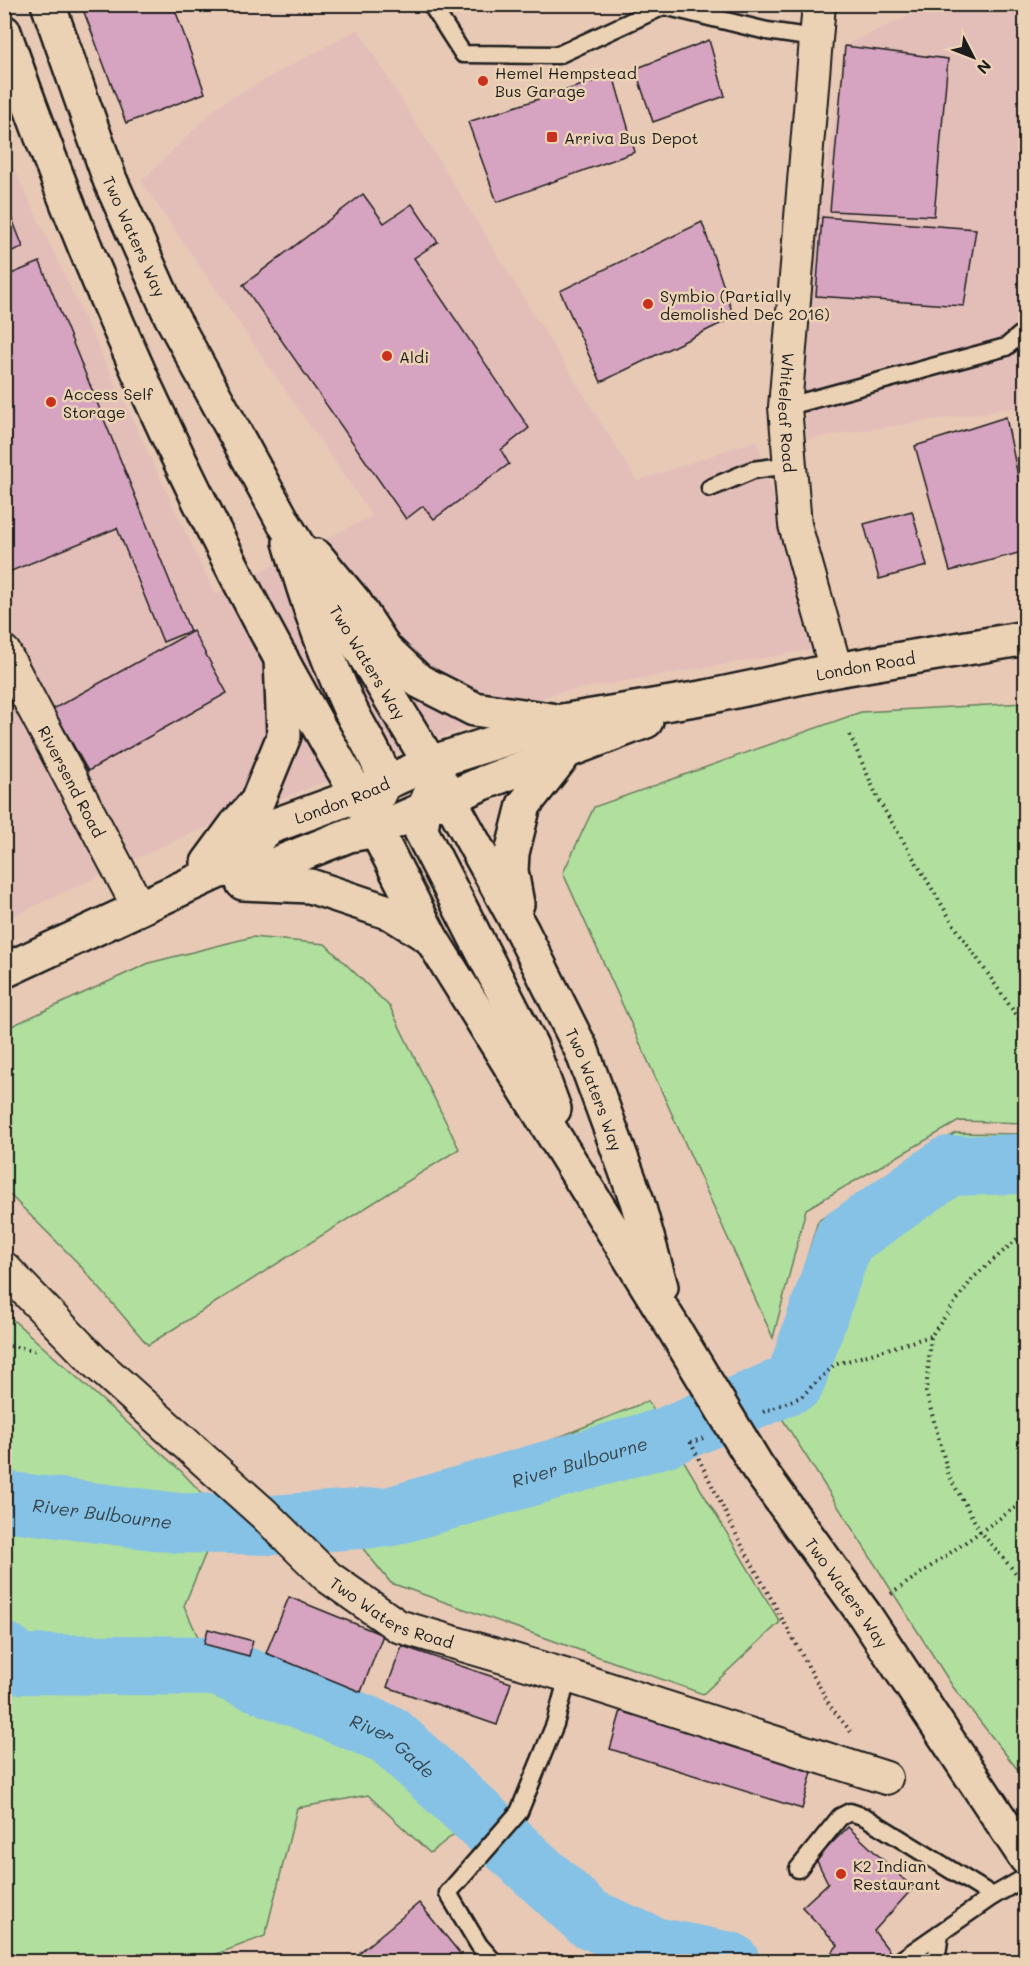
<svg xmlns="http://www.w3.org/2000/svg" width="1030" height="1966" viewBox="0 0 1030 1966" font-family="Mali,sans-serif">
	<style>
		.built { fill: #e3beb9 }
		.green { fill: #b0df9e; stroke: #667e5d; stroke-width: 1.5 }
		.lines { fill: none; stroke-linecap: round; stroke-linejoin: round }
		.river { stroke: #86c2e6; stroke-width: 60 }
		.building { fill: #d6a4c0; stroke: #1c1c1c; stroke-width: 1.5 }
		.lane-casing { stroke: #1c1c1c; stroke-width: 21 }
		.street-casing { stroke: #1c1c1c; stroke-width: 36 }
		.primary-casing { stroke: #1c1c1c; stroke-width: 38 }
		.highway-casing { stroke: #1c1c1c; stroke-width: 38 }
		.path { stroke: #1c1c1c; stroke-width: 4; stroke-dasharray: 1.5 4.5; stroke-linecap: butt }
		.lane { stroke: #ecd2b4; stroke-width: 16 }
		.street { stroke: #ecd2b4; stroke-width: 32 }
		.primary { stroke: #ecd2b4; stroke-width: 33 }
		.highway { stroke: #ecd2b4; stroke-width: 33 }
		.primary-bridge-casing { stroke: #1c1c1c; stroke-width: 38; stroke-linecap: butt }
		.primary-bridge { stroke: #ecd2b4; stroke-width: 33 }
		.poi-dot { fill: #c8321e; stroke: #ecd2b4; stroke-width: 2 }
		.labels { text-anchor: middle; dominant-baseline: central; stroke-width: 5; stroke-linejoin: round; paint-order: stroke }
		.poi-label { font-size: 16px; fill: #1c1c1c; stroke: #ecd2b4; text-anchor: start }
		.street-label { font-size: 16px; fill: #1c1c1c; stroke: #ecd2b4 }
		.water-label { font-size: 18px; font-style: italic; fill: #36464e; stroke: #ecd2b4 }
	</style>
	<rect width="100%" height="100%" fill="#e8c9b6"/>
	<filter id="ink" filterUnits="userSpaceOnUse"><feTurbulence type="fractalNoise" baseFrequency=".0167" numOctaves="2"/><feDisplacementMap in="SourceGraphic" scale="12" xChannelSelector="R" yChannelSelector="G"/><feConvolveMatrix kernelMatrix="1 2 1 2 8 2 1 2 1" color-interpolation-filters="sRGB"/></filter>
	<g filter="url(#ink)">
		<g class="built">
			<path d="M933,5H1025V406L807,439L800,314L849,43Z"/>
			<path d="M358,29L637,481L757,440L816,649L555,693L187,835L5,920L4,147L215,594L372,516L141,181L220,104Z"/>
		</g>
		<g class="green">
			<path d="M1025,703V1123L959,1121L806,1209L773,1338L563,873L594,807L861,712Z"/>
			<path d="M252,937L325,944L390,1007L459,1149L148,1345L77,1262L5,1190V1029L149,963Z"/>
			<path d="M955,1133L1025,1134V1779L953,1687L783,1420L793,1389L773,1368L818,1221Z"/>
			<path d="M5,1308L11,1318L181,1471L223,1516L236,1525L207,1550L184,1606L213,1670L383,1741L472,1820L430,1853L368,1795L297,1808L265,1936L198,1961H5Z"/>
			<path d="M648,1401L780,1622L703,1694L391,1583L329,1507L500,1461Z"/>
		</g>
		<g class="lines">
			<g class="river">
				<path id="s1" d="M4,1501L178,1523L271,1525L388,1517L666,1437L795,1382L844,1239L949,1166L1026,1164"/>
				<path id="s2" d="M4,1652L20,1664L216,1666L304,1700L389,1735L588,1918L654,1947L730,1962"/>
			</g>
		</g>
		<g class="building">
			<path d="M81,4H173L205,93L126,123Z"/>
			<path d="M709,40L725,96L653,122L635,69Z"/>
			<path d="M845,46L948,59L934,216L830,211Z"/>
			<path d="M613,75L635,152L497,202L468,122Z"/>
			<path d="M363,194L384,223L412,204L438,242L414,258L529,428L501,450L509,464L434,519L423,506L406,519L243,285Z"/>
			<path d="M4,198L23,247L4,254Z"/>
			<path d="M822,217L976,229L964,306L816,296Z"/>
			<path d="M702,222L734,317L601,382L560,291Z"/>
			<path d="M40,262L190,631L163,642L117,528L4,574V277Z"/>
			<path d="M1006,417L1026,516V551L950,571L915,446Z"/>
			<path d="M912,511L927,566L879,579L864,524Z"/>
			<path d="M193,631L227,693L88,771L53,709Z"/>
			<path d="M289,1597L383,1635L361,1692L266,1653Z"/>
			<path d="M208,1629L253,1641L249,1656L204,1644Z"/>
			<path d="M402,1646L511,1683L497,1725L387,1687Z"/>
			<path d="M622,1707L815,1761L802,1809L610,1749Z"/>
			<path d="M848,1827L913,1888L874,1931L890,1952L880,1962H823L838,1945L802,1907L828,1883L816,1859Z"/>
			<path d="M419,1903L467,1962H368L360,1952Z"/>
		</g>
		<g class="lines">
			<defs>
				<g id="lane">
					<path d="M431,4L463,54L558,55L664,6L767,31L815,38"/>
					<path d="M785,407L1006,347L1026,330"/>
					<path d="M710,488L753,470L789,465"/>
					<path d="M798,1869L840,1817L850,1812L865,1817L993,1896"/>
					<path d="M494,1962L479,1945L448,1893L519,1812L555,1724L568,1676"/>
					<path d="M898,1962L993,1896L1026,1877"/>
					<path d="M936,1962L940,1933"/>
				</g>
				<g id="street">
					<path id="s3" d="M819,4L785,407L795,525L836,670"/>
					<path id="s4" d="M4,652L139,908"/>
					<path id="s5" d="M4,1268L94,1361L264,1514L328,1577L398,1626L568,1676L886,1778"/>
				</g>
				<g id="primary">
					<path d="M290,542C306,598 325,654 349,707C361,732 378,755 385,781L376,800"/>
					<path d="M316,556L355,603L385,649L419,681L474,709L551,720"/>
					<path id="s6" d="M430,763L522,931L582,1051L637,1201L661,1287"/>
					<path d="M431,792L424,808L421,831L531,1046L554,1109"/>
					<path d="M358,795L431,938L671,1324"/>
					<path d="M208,863L236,825L257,802L284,736L281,658"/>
					<path d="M219,871L276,864L349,835L376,830L483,783L646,721"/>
					<path d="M243,883L310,886L391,913L431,938"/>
					<path d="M517,904L511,871L512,853L524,805L565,753"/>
					<path id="s7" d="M4,971L219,871L270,827L358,795L430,763L562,721L707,697L836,670L1026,638"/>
					<path id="s8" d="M758,1468L864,1614L1026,1858"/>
				</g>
				<g id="highway">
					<path id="s9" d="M48,4L110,180L171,316L284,523L430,763"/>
					<path d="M4,32C95,297 216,554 358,795"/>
				</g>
			</defs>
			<use href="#lane" class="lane-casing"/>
			<use href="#street" class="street-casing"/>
			<use href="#primary" class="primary-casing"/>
			<use href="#highway" class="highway-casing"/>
			<g class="path">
				<path d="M850,735L879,801L954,925L1026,1029"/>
				<path d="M1026,1231L973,1278L931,1336L926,1392L949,1476L980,1531L1026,1585"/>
				<path d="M4,1345L39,1351"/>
				<path d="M763,1412L801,1397L834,1365L931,1336"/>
				<path d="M703,1438L691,1443L740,1542L830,1706L851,1732"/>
				<path d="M891,1594L1026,1500"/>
			</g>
			<use href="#lane" class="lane"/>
			<use href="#street" class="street"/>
			<use href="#primary" class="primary"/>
			<use href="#highway" class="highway"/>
			<defs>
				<path id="primary-bridge" d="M671,1324L758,1468"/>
			</defs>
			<use href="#primary-bridge" class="primary-bridge-casing"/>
			<use href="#primary-bridge" class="primary-bridge"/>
		</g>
	</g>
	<g class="poi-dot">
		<circle cx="483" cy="81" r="6"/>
		<rect x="546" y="131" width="12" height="12" rx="3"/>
		<circle cx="648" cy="304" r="6"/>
		<circle cx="387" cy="356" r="6"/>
		<circle cx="51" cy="402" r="6"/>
		<circle cx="841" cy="1874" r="6"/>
	</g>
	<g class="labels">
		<g class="poi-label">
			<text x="495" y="72">Hemel Hempstead<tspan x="495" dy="18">Bus Garage</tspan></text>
			<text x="564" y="137">Arriva Bus Depot</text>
			<text x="660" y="295">Symbio (Partially<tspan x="660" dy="18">demolished Dec 2016)</tspan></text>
			<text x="399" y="356">Aldi</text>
			<text x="63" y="393">Access Self<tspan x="63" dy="18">Storage</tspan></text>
			<text x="853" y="1865">K2 Indian<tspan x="853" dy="18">Restaurant</tspan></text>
		</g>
		<g class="street-label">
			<text stroke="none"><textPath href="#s9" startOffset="248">Two Waters Way</textPath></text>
			<text stroke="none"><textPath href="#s3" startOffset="410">Whiteleaf Road</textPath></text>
			<text stroke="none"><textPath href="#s9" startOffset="734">Two Waters Way</textPath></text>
			<text stroke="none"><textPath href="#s7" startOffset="924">London Road</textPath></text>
			<text stroke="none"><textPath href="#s4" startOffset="146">Riversend Road</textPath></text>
			<text stroke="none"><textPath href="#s7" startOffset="381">London Road</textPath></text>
			<text stroke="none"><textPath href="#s6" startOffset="366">Two Waters Way</textPath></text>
			<text stroke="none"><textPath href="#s8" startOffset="153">Two Waters Way</textPath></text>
			<text stroke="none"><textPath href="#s5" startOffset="522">Two Waters Road</textPath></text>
		</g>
		<g class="water-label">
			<text stroke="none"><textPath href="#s1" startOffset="585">River Bulbourne</textPath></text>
			<text stroke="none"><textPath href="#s1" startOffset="99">River Bulbourne</textPath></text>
			<text stroke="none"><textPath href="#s2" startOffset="411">River Gade</textPath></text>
		</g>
	</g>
	<rect width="1030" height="1966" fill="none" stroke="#ecd2b4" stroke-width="24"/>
	<rect x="12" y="12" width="1006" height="1942" fill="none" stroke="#1c1c1c" stroke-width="2" filter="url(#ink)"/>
	<g transform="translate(973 57) rotate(132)" stroke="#ecd2b4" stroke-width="4.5" paint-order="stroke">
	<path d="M0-4.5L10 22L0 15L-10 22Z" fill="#1c1c1c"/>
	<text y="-9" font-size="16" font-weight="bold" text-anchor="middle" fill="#1c1c1c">N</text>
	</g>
</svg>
